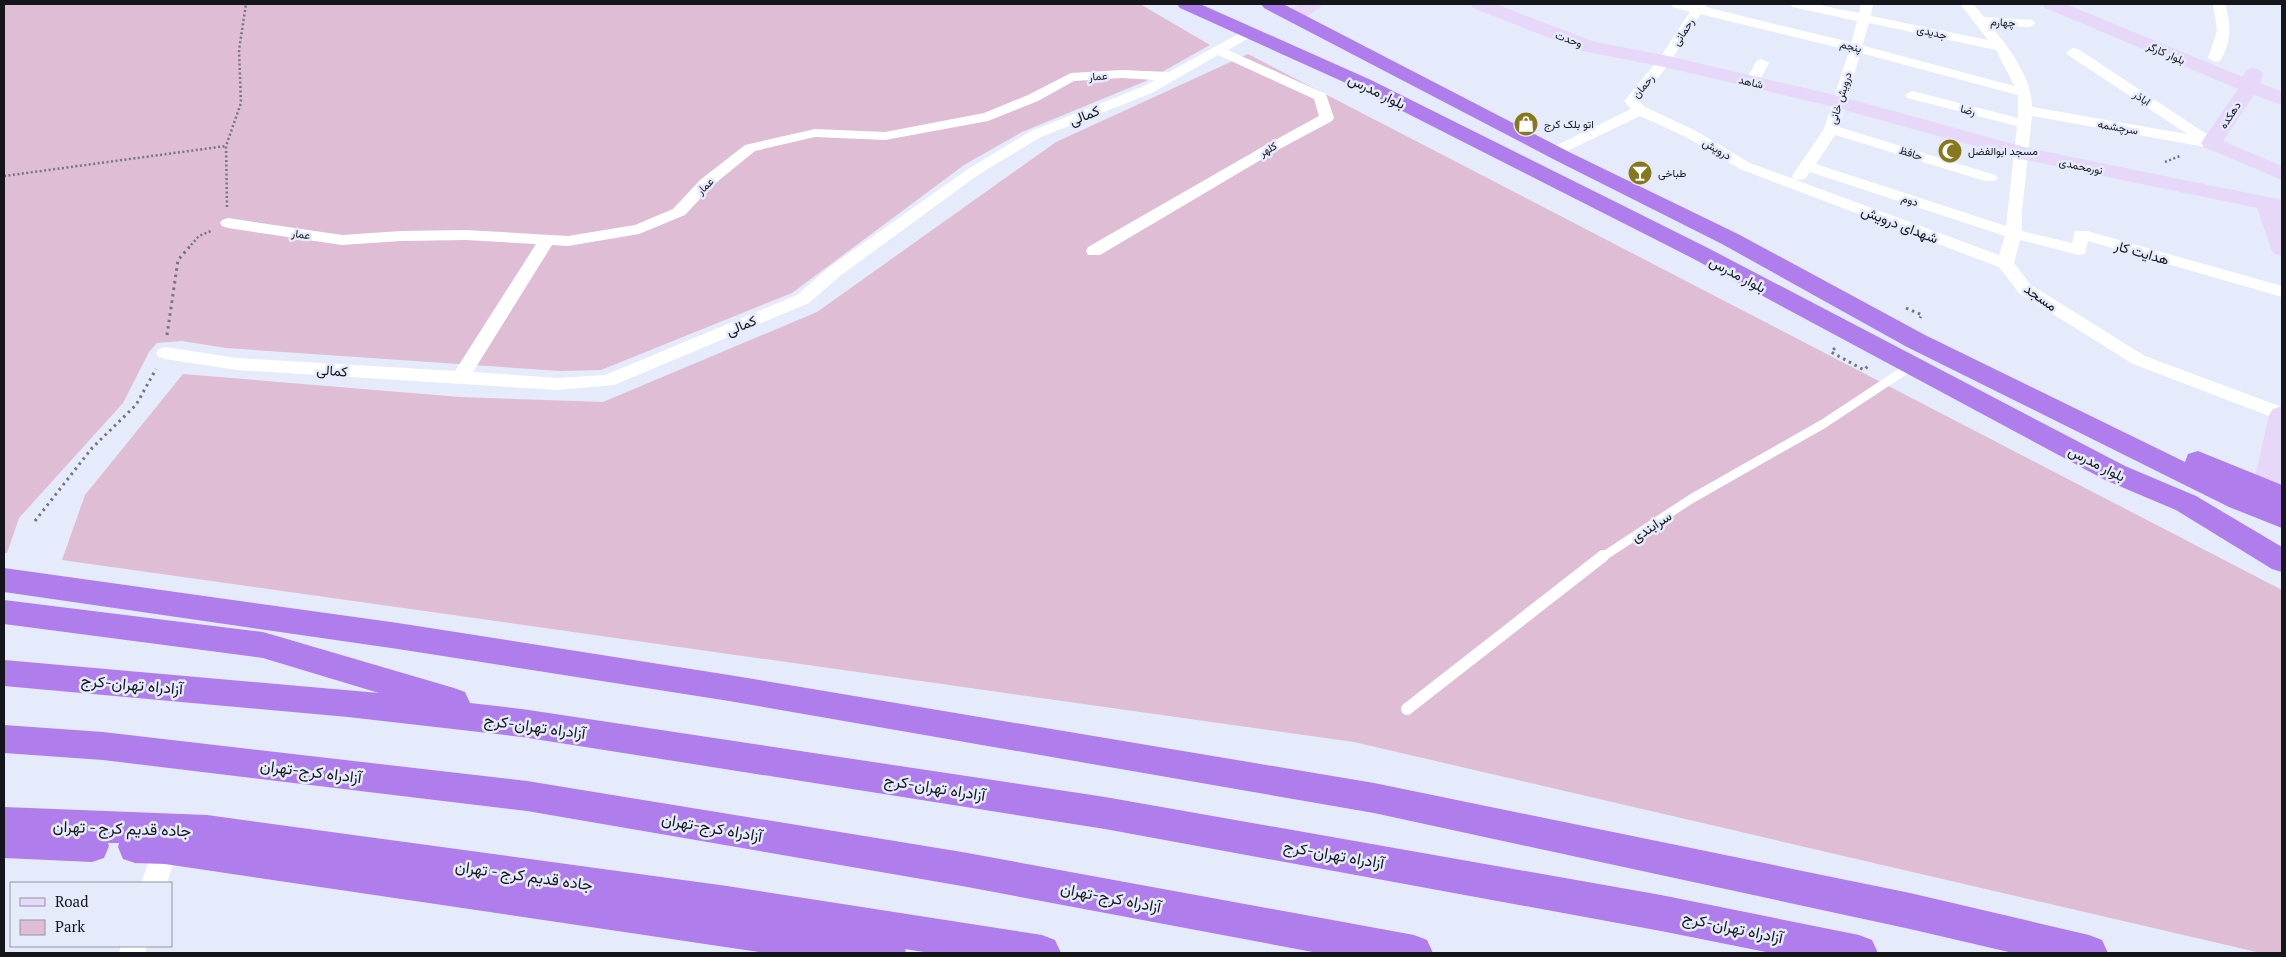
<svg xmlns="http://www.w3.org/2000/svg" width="2286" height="957" viewBox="0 0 2286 957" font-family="'PT Serif',Vazirmatn,serif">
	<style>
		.green { fill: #dfbdd4 }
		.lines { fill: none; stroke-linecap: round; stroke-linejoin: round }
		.path-far1 { stroke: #737780; stroke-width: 2.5; stroke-dasharray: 2 2.5; stroke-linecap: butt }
		.path { stroke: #737780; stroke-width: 3; stroke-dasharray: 2.5 4; stroke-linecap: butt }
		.lane-far2 { stroke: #fff; stroke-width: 8 }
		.lane-far1 { stroke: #fff; stroke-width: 9 }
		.lane { stroke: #fff; stroke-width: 12 }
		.street { fill: #fff; fill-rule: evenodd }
		.secondary { fill: #e7d8f9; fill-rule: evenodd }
		.highway { fill: #af7dec; fill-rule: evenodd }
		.labels { text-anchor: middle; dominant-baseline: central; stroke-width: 5; stroke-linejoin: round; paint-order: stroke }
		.far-street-label { font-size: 11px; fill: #14161b; stroke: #e5ebfa }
		.far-poi-label { font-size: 11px; fill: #14161b; stroke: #e5ebfa; text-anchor: start }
		.street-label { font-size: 14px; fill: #14161b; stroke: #e5ebfa }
		.near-street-label { font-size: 16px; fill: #14161b; stroke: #e5ebfa }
	</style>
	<rect width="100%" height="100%" fill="#e5ebfa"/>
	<g class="green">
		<path d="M4,4H1140L1210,45L1146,81L1022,132L964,165L792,293L601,370L560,371L226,348L182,341L157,343L149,352L123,403L19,518L7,553H4Z"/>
		<path d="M1248,54L2282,590V953H2261L1354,742L62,560L85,495L183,374L460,397L603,402L817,312L1056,142Z"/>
	</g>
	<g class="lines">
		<g class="path-far1">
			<path d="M2165,162L2180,156"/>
			<path d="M4,176L226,146"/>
			<path d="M227,207L226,146L241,103L239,50L246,4"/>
			<path d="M191,245L199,236L211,231"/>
		</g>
		<g class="path">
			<path d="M1906,308L1922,315L1920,318"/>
			<path d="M167,335L178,260L192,244"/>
			<path d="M1835,348L1831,352L1864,370L1868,366"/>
			<path d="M35,521L92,448L136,405L156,369"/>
		</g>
		<path class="lane-far2" d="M1676,4L1857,48L2025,93"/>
		<path class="lane-far1" d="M1601,558L1691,499L1823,424L1911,366"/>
		<path class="lane" d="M1407,709L1603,556"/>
		<g class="street">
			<path d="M1695,4H1707L1669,64L1639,101L1645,107L1696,131L1750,163L1794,179L1792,176L1824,129L1850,48L1857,21L1792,7L1791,4H1814L1859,13L1861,4H1873L1871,16L1988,40L1960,4H1973L1984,17L2033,20L2035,23L2033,26L2028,27L1990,25C2009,47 2032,78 2032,107L2187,134L2068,55L2066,52L2073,48L2078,49L2208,135L2210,138L2216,140L2219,143L2216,146L2211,148L2032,116L2022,212V231L2072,243L2075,231H2087L2282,286V297L2088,241L2085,254L2079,255L2020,240L2014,263L2031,285L2145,356L2282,407V421L2133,364L2019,293L1999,267L1740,169L1686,137L1640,116L1559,155H1549L1546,152L1549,149L1631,109L1624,101L1659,59ZM1869,23L1996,50L2018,93V118L1912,91L1905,95L1907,98L2017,126L2006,226L1816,164L1835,135L1985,181H1995L1998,178L1995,175L1839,127ZM1810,172L2005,236L1999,255L1796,180L1805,179Z"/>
			<path d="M2213,4H2225C2231,24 2232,43 2220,61L2215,62L2208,58L2217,31Z"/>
			<path d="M1247,29L1252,30L1254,33L1252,36L1228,50L1326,94L1334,118L1332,121L1274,152L1100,255H1088L1086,251L1088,247L1264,146L1319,116L1314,99L1218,55L1152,93L1041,137L978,175L840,276L809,303L614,385L558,390L237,370L165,359L159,357L156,353L159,349L165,347L237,358L455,371L536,244L466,240L401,241L342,245L228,228L222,226L220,223L222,220L228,218L342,235L401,231L466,230L568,236L635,225L673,209L700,180L745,145L815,129L885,132L984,113L1028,95L1071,73L1122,70L1169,72ZM1122,78L1155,80L1142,87L1031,131L968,169L828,268L797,295L605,375L558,378L473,372L552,245L568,246L639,234L685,215L712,186L755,151L815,137L885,140L988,121L1038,101L1074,81Z"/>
			<path d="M1762,59L1769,63L1757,85L1752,86L1747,85L1745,82L1757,60Z"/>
			<path d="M165,836L174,840L178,848L167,883H141L156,840Z"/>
			<path d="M121,946H147L145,953H119Z"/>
		</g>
		<g class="secondary">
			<path d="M1300,4H1322C1315,14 1297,22 1286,19L1283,15L1286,11Z"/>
			<path d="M1470,4H1495L1595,42L1664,55L1839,96L2024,147L2282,200V256L2274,254L2271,249L2257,208L2021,159L1834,107L1664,67L1583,51L1473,8Z"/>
			<path d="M2042,4H2066L2243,77L2246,70L2253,68L2260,70L2263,74L2260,83L2282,92V105L2254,95L2223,141L2282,166V180L2204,147L2201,143L2238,89L2045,8Z"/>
			<path d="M2282,406V478L2276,497L2266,500L2256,497L2252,490L2269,415L2273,409Z"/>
		</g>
		<g class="highway">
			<path d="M1177,4H1200L1371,80L1708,248L2125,466L2196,496L2282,547V572L2272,569L2176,510L2105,480L1692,258L1357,88L1180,8Z"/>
			<path d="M1261,4H1283L1569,152L1738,234L1925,335L2185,462L2188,454L2198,451L2282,485V528L2229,507L1907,347L1722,244L1555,160L1264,8Z"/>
			<path d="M4,568L398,623L729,675L1374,783L1910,893L2089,935L2102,940L2108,953H2013L1910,929L1374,813L729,701L398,649L4,592Z"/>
			<path d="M4,600L263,632L454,688L465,692L470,703L522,709L1105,797L1661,895L1859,935L1872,940L1878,953H1771L1661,931L1105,829L522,737L348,717L4,686V660L379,693L263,658L4,624Z"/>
			<path d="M4,725L103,732L527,781L962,852L1414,935L1427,940L1433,953H1318L962,886L527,811L103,760L4,753Z"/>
			<path d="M4,807L207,815L727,886L1042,935L1055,940L1061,953H930L905,949L906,953H766L165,864L135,863L123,859L118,847L119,843H108L109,846L104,858L92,862L4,858Z"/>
		</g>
	</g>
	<defs>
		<symbol id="shop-disc" viewBox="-11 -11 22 22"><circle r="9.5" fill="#88781d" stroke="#e5ebfa"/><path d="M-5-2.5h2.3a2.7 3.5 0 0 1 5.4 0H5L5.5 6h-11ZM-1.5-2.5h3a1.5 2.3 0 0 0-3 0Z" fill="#fff"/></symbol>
		<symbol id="mosque-disc" viewBox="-11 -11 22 22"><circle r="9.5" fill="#88781d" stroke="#e5ebfa"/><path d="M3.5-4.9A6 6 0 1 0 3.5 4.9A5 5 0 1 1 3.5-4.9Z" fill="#fff"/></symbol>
		<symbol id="bar-disc" viewBox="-11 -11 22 22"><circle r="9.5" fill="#88781d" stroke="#e5ebfa"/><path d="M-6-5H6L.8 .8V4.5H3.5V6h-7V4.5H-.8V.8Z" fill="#fff"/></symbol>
	</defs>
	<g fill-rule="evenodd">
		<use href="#shop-disc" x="1512" y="110" width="28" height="28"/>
		<use href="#mosque-disc" x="1936" y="137" width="28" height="28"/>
		<use href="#bar-disc" x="1626" y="159" width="28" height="28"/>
	</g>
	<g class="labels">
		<g class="far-street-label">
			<text transform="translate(2003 22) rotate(3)">چهارم</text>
			<text transform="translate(1683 32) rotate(-57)">رحمانی</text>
			<text transform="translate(1932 32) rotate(13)">جدیدی</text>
			<text transform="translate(1569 39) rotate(20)">وحدت</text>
			<text transform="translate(1851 46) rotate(14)">پنجم</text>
			<text transform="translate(2166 53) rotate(23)">بلوار کارگر</text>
			<text transform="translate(1098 76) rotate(-4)">عمار</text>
			<text transform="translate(1751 82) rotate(13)">شاهد</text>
			<text transform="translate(1643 86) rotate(-50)">رحمان</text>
			<text transform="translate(1840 98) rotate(-73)">درویش خانی</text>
			<text transform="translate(2142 98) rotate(34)">اباذر</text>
			<text transform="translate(1968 110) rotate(14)">رضا</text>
			<text transform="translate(2230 115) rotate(-57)">دهکده</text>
			<text transform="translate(2118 127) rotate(10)">سرچشمه</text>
			<text transform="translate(1268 149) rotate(-29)">کلهر</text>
			<text transform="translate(1717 149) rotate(30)">درویش</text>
			<text transform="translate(1911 153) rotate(17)">حافظ</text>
			<text transform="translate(2081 166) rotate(12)">نورمحمدی</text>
			<text transform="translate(705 186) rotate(-44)">عمار</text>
			<text transform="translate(1910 200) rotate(18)">دوم</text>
			<text transform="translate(301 234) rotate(8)">عمار</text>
		</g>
		<g class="far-poi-label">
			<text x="1544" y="124">اتو بلک کرج</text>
			<text x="1968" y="151">مسجد ابوالفضل</text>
			<text x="1658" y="173">طباخی</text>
		</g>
		<g class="street-label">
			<text transform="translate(1377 91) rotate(26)">بلوار مدرس</text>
			<text transform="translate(1084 115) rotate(-22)">کمالی</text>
			<text transform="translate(1900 224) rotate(21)">شهدای درویش</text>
			<text transform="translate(2142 252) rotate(16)">هدایت کار</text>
			<text transform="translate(1738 274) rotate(28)">بلوار مدرس</text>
			<text transform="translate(2041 297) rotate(35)">مسجد</text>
			<text transform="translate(741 325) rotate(-23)">کمالی</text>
			<text transform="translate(332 370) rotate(4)">کمالی</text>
			<text transform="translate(2097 463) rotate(27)">بلوار مدرس</text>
			<text transform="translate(1651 526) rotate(-33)">سرابندی</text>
		</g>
		<g class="near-street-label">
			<text transform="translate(132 684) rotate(5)">آزادراه تهران-کرج</text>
			<text transform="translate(535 726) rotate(8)">آزادراه تهران-کرج</text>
			<text transform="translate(311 771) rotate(7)">آزادراه کرج-تهران</text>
			<text transform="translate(935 787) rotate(9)">آزادراه تهران-کرج</text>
			<text transform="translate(712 827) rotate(10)">آزادراه کرج-تهران</text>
			<text transform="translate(122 828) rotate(2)">جاده قدیم کرج - تهران</text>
			<text transform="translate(1334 854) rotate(10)">آزادراه تهران-کرج</text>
			<text transform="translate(524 875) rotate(8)">جاده قدیم کرج - تهران</text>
			<text transform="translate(1111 897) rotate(11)">آزادراه کرج-تهران</text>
			<text transform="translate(1733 927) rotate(12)">آزادراه تهران-کرج</text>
		</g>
	</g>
	<rect width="2286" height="957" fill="none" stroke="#14161b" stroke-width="10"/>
	<rect x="10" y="882" width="162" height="65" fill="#e5ebfa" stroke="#9196a1"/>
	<rect x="20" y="898" width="25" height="8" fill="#e7d8f9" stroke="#9196a1"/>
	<text x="55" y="907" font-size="15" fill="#14161b">Road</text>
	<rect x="20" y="920" width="25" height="15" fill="#dfbdd4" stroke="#9196a1"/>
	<text x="55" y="932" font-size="15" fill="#14161b">Park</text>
</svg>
